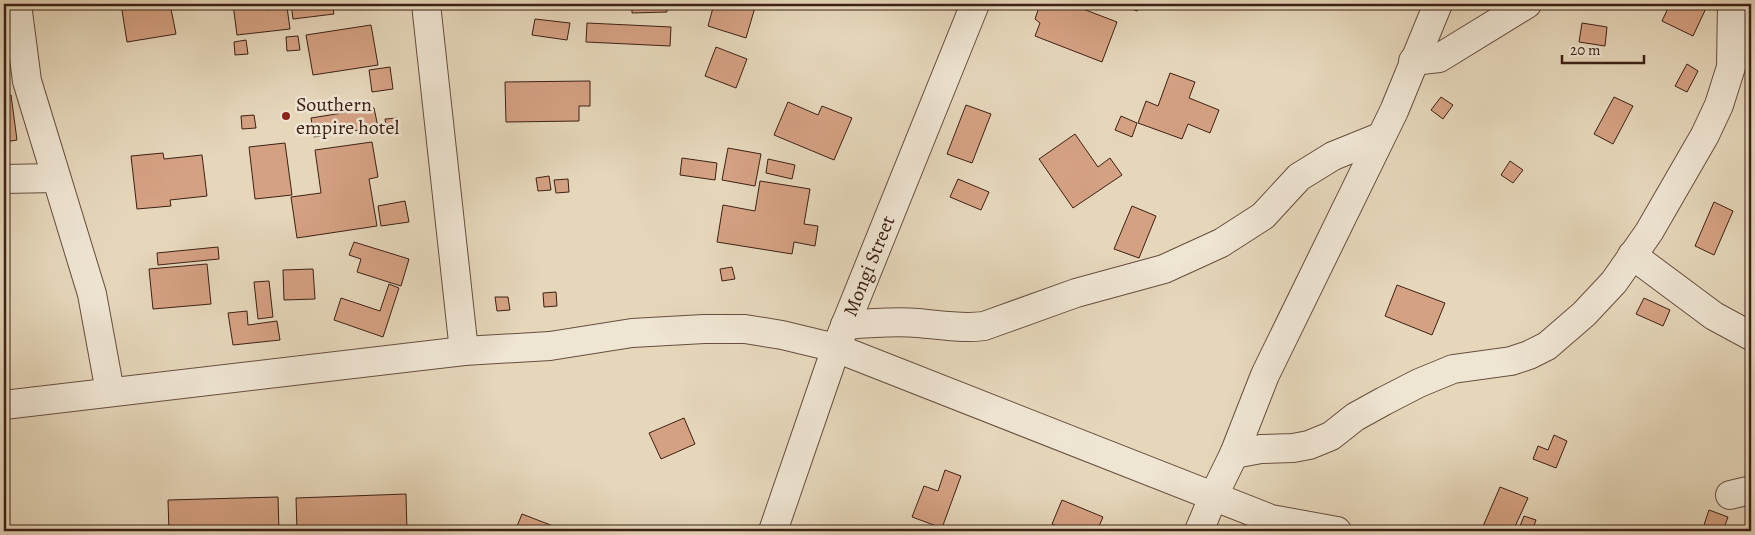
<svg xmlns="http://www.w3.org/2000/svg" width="1755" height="535" viewBox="0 0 1755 535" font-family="Alegreya,serif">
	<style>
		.building { fill: #d5a183; stroke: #3d2015 }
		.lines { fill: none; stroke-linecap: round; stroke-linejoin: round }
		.minor-casing { stroke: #674e3e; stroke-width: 30 }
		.tertiary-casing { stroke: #674e3e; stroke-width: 30 }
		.minor { stroke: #efe5d3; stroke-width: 28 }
		.tertiary { stroke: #efe5d3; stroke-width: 28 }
		.poi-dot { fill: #8f2418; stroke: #efe5d3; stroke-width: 2 }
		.labels { text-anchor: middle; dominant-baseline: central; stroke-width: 5; stroke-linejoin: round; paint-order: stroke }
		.poi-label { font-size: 20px; fill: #3d2015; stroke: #efe5d3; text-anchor: start }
		.street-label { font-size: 20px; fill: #3d2015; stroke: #efe5d3 }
	</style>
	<rect width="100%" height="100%" fill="#e6d7bb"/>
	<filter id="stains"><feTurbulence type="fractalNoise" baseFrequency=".004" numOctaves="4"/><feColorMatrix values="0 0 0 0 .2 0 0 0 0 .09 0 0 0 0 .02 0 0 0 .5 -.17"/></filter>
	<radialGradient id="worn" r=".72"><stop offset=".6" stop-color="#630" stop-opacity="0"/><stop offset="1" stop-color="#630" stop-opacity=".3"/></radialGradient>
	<g class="building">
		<path d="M121,4H170L176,34L127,42Z"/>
		<path d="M233,4H265L266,10L287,7L290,29L237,35Z"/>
		<path d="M291,4H332L334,14L293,19Z"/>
		<path d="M632,4H667V12L632,13Z"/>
		<path d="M714,4H756L746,38L708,26Z"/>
		<path d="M1040,4H1070L1117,22L1102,62L1035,36L1040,23L1035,19Z"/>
		<path d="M1082,4H1099L1097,10Z"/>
		<path d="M1119,4H1140L1137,11Z"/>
		<path d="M1670,4H1708L1693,36L1662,21Z"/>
		<path d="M1739,4H1751V8L1748,14L1737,8Z"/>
		<path d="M535,19L570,23L567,40L532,35Z"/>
		<path d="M587,23L671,27L670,46L586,42Z"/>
		<path d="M1582,23L1607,27L1605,46L1579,42Z"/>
		<path d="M371,25L378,65L313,75L306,35Z"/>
		<path d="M4,35L7,55L4,56Z"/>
		<path d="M298,36L300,50L287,51L286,37Z"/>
		<path d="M246,40L248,54L235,55L234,42Z"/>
		<path d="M716,47L747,59L736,88L705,76Z"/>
		<path d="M1687,64L1698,71L1687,92L1675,86Z"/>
		<path d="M390,67L393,89L372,92L369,70Z"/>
		<path d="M1170,73L1195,82L1189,98L1219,110L1210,133L1188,124L1182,139L1138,123L1146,101L1158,106Z"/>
		<path d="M590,81V106H579V121L506,122L505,82Z"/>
		<path d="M11,95L17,140L4,142V96Z"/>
		<path d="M1441,97L1453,105L1443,119L1431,110Z"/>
		<path d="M1614,97L1633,106L1613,144L1594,134Z"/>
		<path d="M788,102L818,115L822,106L852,118L834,160L774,135Z"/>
		<path d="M966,105L991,114L972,163L947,154Z"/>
		<path d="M374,108L378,127L314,137L311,118Z"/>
		<path d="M254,115L256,128L242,129L241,116Z"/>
		<path d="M1121,116L1137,123L1132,137L1115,130Z"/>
		<path d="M398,118L399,131L387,133L385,119Z"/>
		<path d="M1075,134L1098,167L1110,158L1122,175L1073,208L1039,159Z"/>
		<path d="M372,142L378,177L369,179L377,226L297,238L291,197L321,193L315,150Z"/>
		<path d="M285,143L292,195L255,199L249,147Z"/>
		<path d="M728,148L761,154L755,186L722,180Z"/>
		<path d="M163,153L164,159L202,155L207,196L170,200L171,206L137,209L131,156Z"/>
		<path d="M682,158L717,163L715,180L680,175Z"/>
		<path d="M768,159L795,165L792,179L766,173Z"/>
		<path d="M1510,161L1523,170L1513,183L1501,175Z"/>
		<path d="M549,176L551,190L538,191L536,178Z"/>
		<path d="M568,179L569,192L556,193L554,180Z"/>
		<path d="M958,179L989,192L981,210L950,197Z"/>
		<path d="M760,181L810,189L804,224L818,226L815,246L794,242L792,254L717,242L723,205L755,211Z"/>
		<path d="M405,201L409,222L381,226L378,206Z"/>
		<path d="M1714,202L1733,211L1714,255L1695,246Z"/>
		<path d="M1132,206L1156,216L1139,258L1114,249Z"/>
		<path d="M354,242L409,259L401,286L357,272L361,259L349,255Z"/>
		<path d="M218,247L219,259L158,265L157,253Z"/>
		<path d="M207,264L211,304L153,309L149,269Z"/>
		<path d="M732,267L735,279L722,281L720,269Z"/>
		<path d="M313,269L315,299L284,300L283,270Z"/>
		<path d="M269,281L273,317L258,319L254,282Z"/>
		<path d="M389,284L399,288L383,337L334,320L341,298L380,311Z"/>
		<path d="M1397,285L1445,303L1432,335L1385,316Z"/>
		<path d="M556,292L557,306L544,307L543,293Z"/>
		<path d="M495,297H508L510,310L497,311Z"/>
		<path d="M1644,298L1670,310L1663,326L1636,314Z"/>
		<path d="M247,311L248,325L277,321L280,340L233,345L228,313Z"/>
		<path d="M684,418L695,444L661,459L649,433Z"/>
		<path d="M1554,435L1567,441L1556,468L1533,459L1538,446L1548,450Z"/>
		<path d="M945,470L961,476L942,528L912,517L924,486L938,491Z"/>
		<path d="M1500,487L1528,498L1513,531H1481Z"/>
		<path d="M406,494L407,531H297L296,498Z"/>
		<path d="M278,497L279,531H169L168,500Z"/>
		<path d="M1062,500L1103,517L1097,531H1069L1052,524Z"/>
		<path d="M1709,510L1728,517L1723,531H1702Z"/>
		<path d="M522,514L566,531H515Z"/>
		<path d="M1524,516L1536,520L1532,531H1518Z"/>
		<path d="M1105,525L1118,531H1102Z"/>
	</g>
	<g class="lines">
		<defs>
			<g id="minor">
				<path d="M17,4L27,81L92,294L110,392"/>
				<path d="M426,4L464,351"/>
				<path d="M1413,61L1439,58L1527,4"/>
				<path d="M4,179L56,178"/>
				<path d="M1632,255L1714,316L1751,336"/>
				<path d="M845,325C869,323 894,321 918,323C941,325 961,329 984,326L1076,293L1164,269L1221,243L1263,216L1299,177L1333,156L1380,137"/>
				<path d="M4,405L464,351L550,346L632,333L704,329H745L782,335L836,348L1271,519L1337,531"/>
				<path d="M1234,454L1261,449L1293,448L1309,445L1331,436L1355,417L1384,401L1419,383L1453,369L1511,361L1529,355L1547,346L1584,314L1614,282L1649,232L1705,135L1719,105L1731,67L1732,4"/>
				<path d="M1730,495L1751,490"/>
				<path d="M773,531L836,348L975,4"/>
			</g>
			<path id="tertiary" d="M1199,531L1214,495L1234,454L1265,375L1394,111L1438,4"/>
		</defs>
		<use href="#minor" class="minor-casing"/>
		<use href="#tertiary" class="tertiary-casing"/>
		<use href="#minor" class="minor"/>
		<use href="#tertiary" class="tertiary"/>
	</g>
	<circle class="poi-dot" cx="286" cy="116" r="5"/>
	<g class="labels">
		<g class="poi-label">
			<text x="296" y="104">Southern<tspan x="296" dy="23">empire hotel</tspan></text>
		</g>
		<g class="street-label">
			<text transform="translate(869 266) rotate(-68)">Mongi Street</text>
		</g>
	</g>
	<rect width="1755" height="535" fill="none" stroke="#e6d7bb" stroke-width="20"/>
	<rect x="5" y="5" width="1745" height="525" fill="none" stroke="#3d2015" stroke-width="2.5"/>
	<rect x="10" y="10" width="1735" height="515" fill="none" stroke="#3d2015"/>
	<path d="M1562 55v8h82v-8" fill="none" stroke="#3d2015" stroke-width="2.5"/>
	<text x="1570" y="55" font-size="15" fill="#3d2015" stroke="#efe5d3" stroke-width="4" paint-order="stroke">20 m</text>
	<rect width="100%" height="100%" filter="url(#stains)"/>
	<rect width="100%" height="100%" fill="url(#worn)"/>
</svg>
